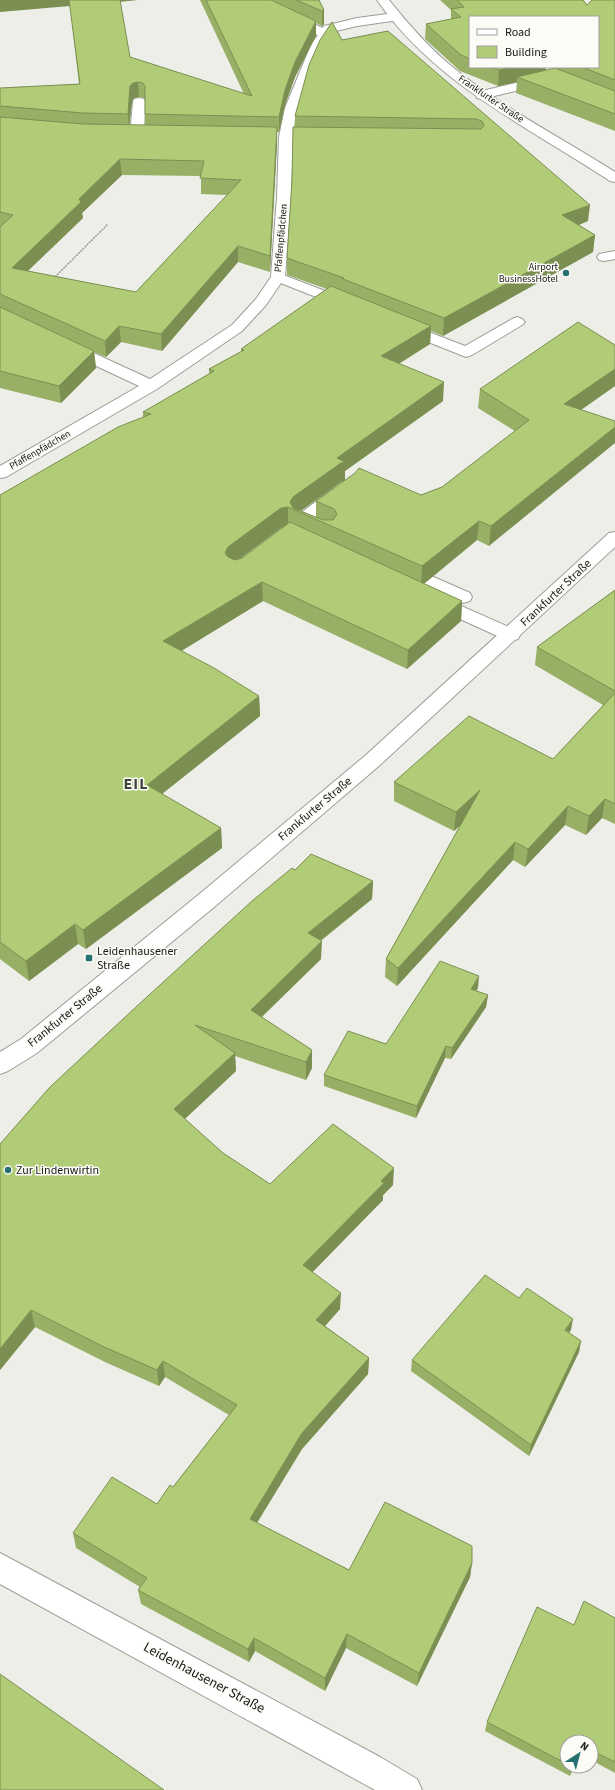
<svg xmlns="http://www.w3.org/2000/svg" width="615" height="1790" viewBox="0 0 615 1790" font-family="'Source Sans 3',sans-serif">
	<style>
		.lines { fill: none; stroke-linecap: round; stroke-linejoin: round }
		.lane-casing { stroke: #9d9d98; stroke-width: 2 }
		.street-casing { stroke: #9d9d98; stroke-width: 2 }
		.primary-casing { stroke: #9d9d98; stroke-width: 2 }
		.path { stroke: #989894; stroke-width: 1.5; stroke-dasharray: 2 1; stroke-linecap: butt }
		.lane { fill: #fff; fill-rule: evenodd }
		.street { fill: #fff; fill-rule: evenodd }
		.primary { fill: #fff; fill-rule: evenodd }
		.wall { fill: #98af66; fill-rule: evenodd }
		.shaded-wall { fill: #7c8f53 }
		.building { fill: #b1cc77; stroke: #7c8f53; fill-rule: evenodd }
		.poi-dot { fill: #257071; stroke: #fcfbf6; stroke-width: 1.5 }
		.labels { text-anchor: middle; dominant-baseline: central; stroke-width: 3; stroke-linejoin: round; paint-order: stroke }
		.far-street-label { font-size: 10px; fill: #181816; stroke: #fcfbf6 }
		.far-poi-label { font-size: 10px; fill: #181816; stroke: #fcfbf6; text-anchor: end }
		.street-label { font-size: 12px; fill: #181816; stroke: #fcfbf6 }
		.poi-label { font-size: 12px; fill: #181816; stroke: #fcfbf6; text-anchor: start }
		.near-street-label { font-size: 14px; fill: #181816; stroke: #fcfbf6 }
		.district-label { font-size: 16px; font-weight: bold; letter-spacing: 1px; fill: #43433e; stroke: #fcfbf6 }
	</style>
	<rect width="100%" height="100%" fill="#eeeee9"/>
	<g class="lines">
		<defs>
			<g id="lane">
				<path d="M288,13L330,31L332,34L330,37H322L284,20L282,17L284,14Z"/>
				<path d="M543,67H555L560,76L615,98V107L551,81L549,83L482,99L477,98L476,95L477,92L482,91L545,76L548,77Z"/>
				<path d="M139,98L144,99L145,102L144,135L142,138H132L130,135L133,102L134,99Z"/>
				<path d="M615,251V259L604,261L599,260L597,257L599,254Z"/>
				<path d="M278,273L354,302L357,305L354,308L349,310L344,308L273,280L271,277L273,274Z"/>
				<path d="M517,317L522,319L525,322L522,325L472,355L466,357L398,330L395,327L398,324L403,322L408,324L465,346L512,319Z"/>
				<path d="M339,488L345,489L348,493L345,497L313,521L322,525L325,529L322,533C313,535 297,530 291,522L294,518L333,489Z"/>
				<path d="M402,563L470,593L472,597L470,601L463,603L456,601L396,573L393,569L396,565Z"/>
				<path d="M434,594L518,631L520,635L518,639L511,641L504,639L427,604L425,600L427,596Z"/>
			</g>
			<g id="street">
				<path d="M395,13L399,14L401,17L399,20L357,26L332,32L323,45L297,108L293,137L291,197L285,277L266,305L242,331L157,389L6,477L0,478V466L139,386L62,350L60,347L62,344L68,342L74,344L150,379L232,325L256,299L271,277L277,197L279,137L285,108L311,45L324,26L357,18Z"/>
				<path d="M0,1553L380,1757L417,1779L422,1790H375L0,1584Z"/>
			</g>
			<g id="primary">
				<path d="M377,0H389C409,25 431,50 456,70C506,110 562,138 615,172V182L610,181C527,126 435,84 377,0Z"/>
				<path d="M615,532V547L380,765L213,908L37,1053L8,1071L0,1074V1052L21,1039L197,896L366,755L609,533Z"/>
			</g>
		</defs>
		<use href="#lane" class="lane-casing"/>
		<use href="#street" class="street-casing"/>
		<use href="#primary" class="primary-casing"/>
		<path class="path" d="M55,277L108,224"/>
		<use href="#lane" class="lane"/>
		<use href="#street" class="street"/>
		<use href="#primary" class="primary"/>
	</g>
	<g class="wall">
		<path d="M0,0H137L120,1L130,57L244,94L200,0H271L273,1L272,0H319L324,10V24L322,26L316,23V36L295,77L285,105L279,132H277V142L270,272L238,262L162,351L121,342L106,357L94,352L96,368L61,403L0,388V88L79,84L70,6ZM139,97L144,98L145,99V125H129L132,102L134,98ZM122,175L201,176V194L227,195L136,292L28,271L83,218L82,213Z"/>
		<path d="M440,0H583L587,5L615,0V131L516,93L517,82L498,86L460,71L425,39L426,24L451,19V10ZM470,17H598V67H556L557,69L546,70V67H470Z"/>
		<path d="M388,31L588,221L579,225L595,235L593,252L443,336L431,331L430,344L399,364L443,401L345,471V480L421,495L442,487L515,431L478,408L480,389L615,345V386L581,410L489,546L477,540L424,584L462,601L461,621L407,669L263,601L181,651L259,696L260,716L162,794L221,828L222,848L86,949L78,944L29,981L0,959V495L143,417V412L209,374V369L241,352V349L327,289L287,275V258L292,180L295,116L342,40ZM344,481L316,501V517L301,511L341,482ZM283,527L242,558H240L281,528Z"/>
		<path d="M615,590V824L602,818L586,835L565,825L525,867L513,860L397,986L385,977L386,959L460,826L454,831L394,801V782L553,759L603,705L535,665L537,647Z"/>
		<path d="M295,870L373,881L372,899L321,941V959L262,1017L312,1068L306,1080L235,1056L236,1071L185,1119L223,1153L270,1184L393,1185L383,1195V1200L312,1272L340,1309L325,1326L369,1358L368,1374L302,1449L257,1523L349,1570L472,1563L470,1577L417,1686L346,1648L325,1691L255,1651L249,1662L141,1604L138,1590L140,1587L76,1548L73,1533L157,1504L173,1487L229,1415L165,1377L159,1386L105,1362L35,1327L0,1370V1144Z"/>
		<path d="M478,988L476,991L488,995L486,1007L451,1059L445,1058L416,1118L324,1086V1075L386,1044Z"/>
		<path d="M519,1298L571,1330L569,1333L581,1341L579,1352L529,1456L411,1371L412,1360Z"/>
		<path d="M615,1618V1773L591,1760V1742H567V1766H575L570,1776L485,1731L487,1722L574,1625Z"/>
	</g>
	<g class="shaded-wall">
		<path d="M0,0H69L70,6L0,12Z"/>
		<path d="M119,0H137L119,2Z"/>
		<path d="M324,10V24L322,26V11Z"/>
		<path d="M316,21V36L295,77L285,105L279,132V117L285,90L295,62Z"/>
		<path d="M514,67H546V75L517,77V82L498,86L499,70Z"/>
		<path d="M138,82L139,97L134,98L132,102L129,129L128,114L130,86L133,83Z"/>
		<path d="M277,127V142L270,272V256Z"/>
		<path d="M120,159L122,175L82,213L83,218L14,284L12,268L79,199Z"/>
		<path d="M590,205L588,221L560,232L562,215Z"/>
		<path d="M595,235L593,252L443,336L444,318Z"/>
		<path d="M238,246V262L162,351L161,334Z"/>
		<path d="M119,326L121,342L106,357L105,341Z"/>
		<path d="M431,326L430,344L380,375L381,356Z"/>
		<path d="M94,351L96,368L61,403L59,386Z"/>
		<path d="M615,369V386L562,423L564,404Z"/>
		<path d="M444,382L443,401L345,471V481L341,482L299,512L290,508V502L293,497L337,458Z"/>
		<path d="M615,427V443L489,546L491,526Z"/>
		<path d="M288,507V527L281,528L229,567L225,553L228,547L281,508Z"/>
		<path d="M479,521L477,540L421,586L422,566Z"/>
		<path d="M262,582L263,601L165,661L163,641Z"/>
		<path d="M462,601L461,621L407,669L408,650Z"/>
		<path d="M259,696L260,716L148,805L147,785Z"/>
		<path d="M480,790L478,808L454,831L456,812Z"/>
		<path d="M605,799L602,818L586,835L589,816Z"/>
		<path d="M568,806L565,825L525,867L528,849Z"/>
		<path d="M221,828L222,848L86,949L83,930Z"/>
		<path d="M515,842L513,860L397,986L398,968Z"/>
		<path d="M373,881L372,899L308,950V933Z"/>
		<path d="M75,924L78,944L29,981L26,961Z"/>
		<path d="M322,941L321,959L251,1027V1010Z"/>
		<path d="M479,976L478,988L470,1000L471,989Z"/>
		<path d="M488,995L486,1007L451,1059L452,1048Z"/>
		<path d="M446,1046L445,1058L416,1118L417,1106Z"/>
		<path d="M312,1050V1068L306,1080V1062Z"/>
		<path d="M235,1053L236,1071L176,1127L174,1109Z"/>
		<path d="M394,1168L393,1185L383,1195V1200L303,1282V1265L381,1181Z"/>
		<path d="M341,1293L340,1309L316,1336V1320Z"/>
		<path d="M31,1310L35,1327L0,1370V1349Z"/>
		<path d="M573,1319L571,1330L562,1341L565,1330Z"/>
		<path d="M581,1341L579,1352L529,1456L531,1445Z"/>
		<path d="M369,1358L368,1374L302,1449L250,1534V1519L302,1433Z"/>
		<path d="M163,1361L165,1377L159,1386L157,1370Z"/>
		<path d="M472,1563L470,1577L417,1686L419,1673Z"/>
		<path d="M347,1634L346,1648L325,1691V1678Z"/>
		<path d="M254,1638L255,1651L249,1662L248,1649Z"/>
	</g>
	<g class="building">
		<path d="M69,0H120L130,57L252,96L206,0H271L316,21L295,62L285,90L279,117L145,114V86L143,83L138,82L133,83L130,86L128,114L83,113L0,106V88L80,84Z"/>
		<path d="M296,0H319L324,10L322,11Z"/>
		<path d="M457,0H583L587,5L592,0H615V80L582,67H598V17H470V59L461,55L426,24L461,17L451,9L464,7Z"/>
		<path d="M332,22L342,40L388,31L590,205L562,215L595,235L444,318L343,279L344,278L287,258L292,180L293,127L481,129L484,126L482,121L476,119L295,116L309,65L320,40Z"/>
		<path d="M491,67H514L499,70Z"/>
		<path d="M555,68L615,91V114L517,77Z"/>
		<path d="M0,117L83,124L277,127L270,256L238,246L161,334L119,326L105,341L0,294V227L13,215L0,212ZM120,159L204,161L200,178L241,180L136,292L12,268L81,202L79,199Z"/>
		<path d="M331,286L431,326L381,356L444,382L337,458L345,462L341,463L293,497L290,502L293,508L323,520H333L337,514L334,509L316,501L355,473L359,468L421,495L442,487L529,420L480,389L578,322L615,345V369L564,404L615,421V427L491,526L479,521L422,566L288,507L281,508L228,547L225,553L228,557L235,560L242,558L290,522L462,601L408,650L262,582L163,641L214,668L259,696L147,785L221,828L83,930L75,924L26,961L0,942V495L118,427L151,414L143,412L214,371L209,369L244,350L241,349Z"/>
		<path d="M0,307L94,351L59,386L0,371Z"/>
		<path d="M615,590V691L537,647Z"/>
		<path d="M615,693V804L605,799L589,816L568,806L528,849L515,842L398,968L386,959L480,790L456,812L394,782L469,716L553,759Z"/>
		<path d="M311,854L373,881L308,933L322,941L251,1010L312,1050L306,1062L195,1025L235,1053L174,1109L223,1153L270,1184L333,1124L394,1168L381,1181L384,1183L303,1265L341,1293L316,1320L369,1358L302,1433L250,1519L349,1570L385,1502L472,1546V1563L419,1673L347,1634L325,1678L254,1638L248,1649L138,1590L147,1578L73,1533L112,1477L157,1504L170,1485L173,1487L237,1405L163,1361L157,1370L102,1346L31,1310L0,1349V1144L50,1087L137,1006L252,901L292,868L295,870Z"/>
		<path d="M440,961L479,976L471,989L488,995L452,1048L446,1046L417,1106L324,1075L348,1031L386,1044Z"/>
		<path d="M485,1275L519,1298L527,1288L573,1319L565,1330L581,1341L531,1445L412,1360Z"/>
		<path d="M584,1601L615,1618V1762L591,1750V1742H567V1764L487,1722L537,1607L574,1625Z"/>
		<path d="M0,1674L164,1790H0Z"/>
	</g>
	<g class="poi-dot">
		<circle cx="566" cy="273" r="4"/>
		<rect x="85" y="954" width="8" height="8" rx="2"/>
		<circle cx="8" cy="1170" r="4"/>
	</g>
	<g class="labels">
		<g class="far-street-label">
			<text transform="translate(491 99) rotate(34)">Frankfurter Straße</text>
			<text transform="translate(281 238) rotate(-85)">Pfaffenpfädchen</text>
			<text transform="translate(40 450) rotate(-30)">Pfaffenpfädchen</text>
		</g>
		<g class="far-poi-label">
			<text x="558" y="267">Airport<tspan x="558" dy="12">BusinessHotel</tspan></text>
		</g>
		<g class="street-label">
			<text transform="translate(556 593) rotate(-43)">Frankfurter Straße</text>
			<text transform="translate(315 809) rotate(-40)">Frankfurter Straße</text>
			<text transform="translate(65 1016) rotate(-39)">Frankfurter Straße</text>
		</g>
		<g class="poi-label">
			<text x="97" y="951">Leidenhausener<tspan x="97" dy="14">Straße</tspan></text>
			<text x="16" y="1170">Zur Lindenwirtin</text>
		</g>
		<g class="near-street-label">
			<text transform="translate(204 1678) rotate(28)">Leidenhausener Straße</text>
		</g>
		<g class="district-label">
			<text x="136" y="784">EIL</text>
		</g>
	</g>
	<rect x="469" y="16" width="130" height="52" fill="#fcfbf6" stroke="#a1a09c"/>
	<rect x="477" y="29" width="20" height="6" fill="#ffffff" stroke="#a1a09c"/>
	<text x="505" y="36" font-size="12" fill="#181816">Road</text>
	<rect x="477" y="46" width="20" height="12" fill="#b1cc77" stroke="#a1a09c"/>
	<text x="505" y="56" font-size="12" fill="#181816">Building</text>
	<g transform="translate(579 1754) rotate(36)"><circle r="19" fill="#fcfbf6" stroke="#a1a09c"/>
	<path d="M0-3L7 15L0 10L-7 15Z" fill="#257071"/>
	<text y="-6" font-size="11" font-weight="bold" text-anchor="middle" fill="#181816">N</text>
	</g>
</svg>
